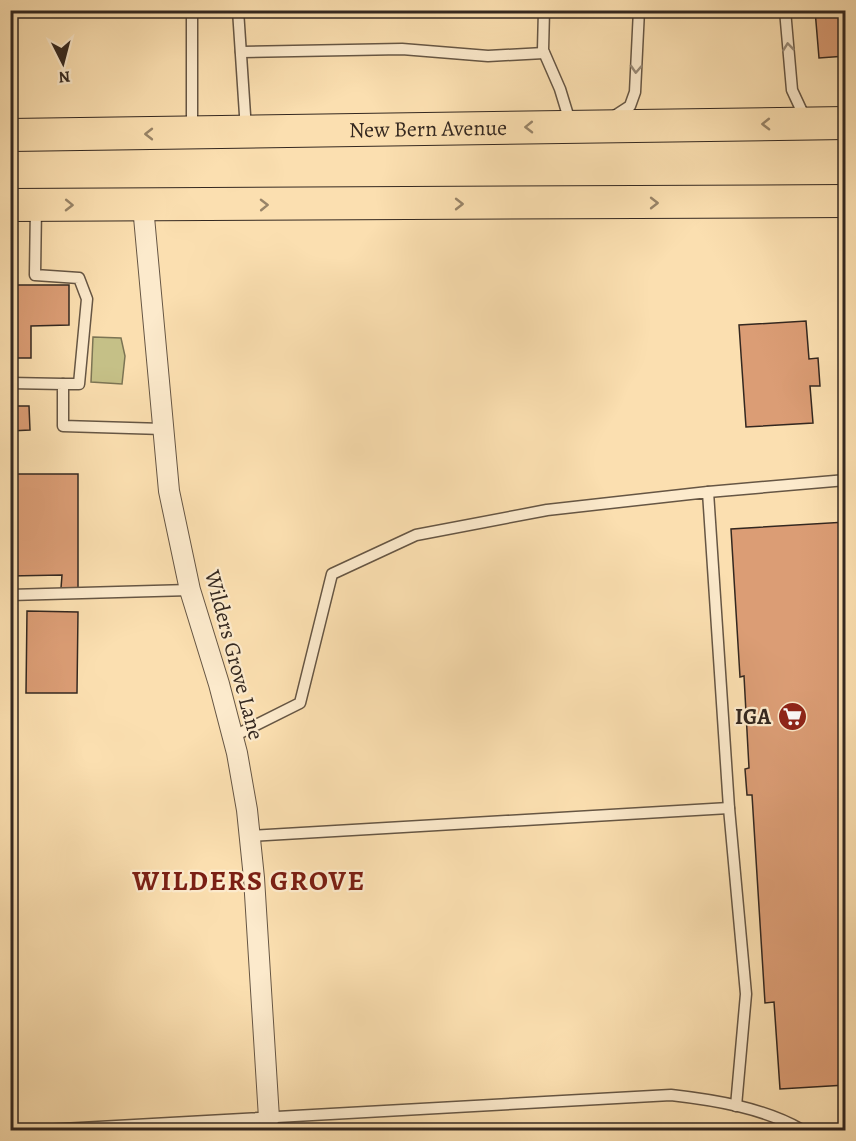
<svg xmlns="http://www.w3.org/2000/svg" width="856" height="1141" viewBox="0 0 856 1141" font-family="Alegreya,serif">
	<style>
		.green { fill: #c5c087; stroke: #7c7454; stroke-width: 1.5 }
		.building { fill: #db9d75; stroke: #342820; stroke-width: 1.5 }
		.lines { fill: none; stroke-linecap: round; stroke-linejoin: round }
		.service-casing { stroke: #665644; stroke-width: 13 }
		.minor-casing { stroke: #665644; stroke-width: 22 }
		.primary-casing { stroke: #342820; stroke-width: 34 }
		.service { stroke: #fceacc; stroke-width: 10 }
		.minor { stroke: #fceacc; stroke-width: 20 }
		.primary { stroke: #fbdfb0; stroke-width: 32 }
		.oneway { stroke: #988976 }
		.oneway2 { stroke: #988468 }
		.labels { text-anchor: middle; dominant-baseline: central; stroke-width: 4.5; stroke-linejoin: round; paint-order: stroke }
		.street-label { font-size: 22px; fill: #342820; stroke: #fceacc }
		.poi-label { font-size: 22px; font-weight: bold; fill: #342820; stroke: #fceacc; text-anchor: end }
		.district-label { font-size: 28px; font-weight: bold; letter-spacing: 1.5px; fill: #7a1f14; stroke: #fceacc }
	</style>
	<rect width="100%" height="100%" fill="#fbdfb0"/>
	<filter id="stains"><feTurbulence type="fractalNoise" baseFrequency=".00333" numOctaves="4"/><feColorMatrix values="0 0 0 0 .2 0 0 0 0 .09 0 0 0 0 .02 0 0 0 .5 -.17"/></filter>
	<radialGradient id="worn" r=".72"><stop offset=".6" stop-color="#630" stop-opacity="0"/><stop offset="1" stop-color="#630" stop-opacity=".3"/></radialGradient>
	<path class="green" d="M93,337L121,338L125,356L122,384L91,382Z"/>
	<g class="building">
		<path d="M334,10H408L407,12Z"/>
		<path d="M815,10H846V56L819,58Z"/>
		<path d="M10,285H69V325L31,326V358H10Z"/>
		<path d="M806,321L809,359L818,358L820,386H810L813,423L746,427L739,325Z"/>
		<path d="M10,406H29L30,430L10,431Z"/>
		<path d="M10,474H78V589L61,588L62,575L10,576Z"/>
		<path d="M846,522V1085L780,1089L774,1002L765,1003L752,795H747L745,769L749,768L744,676L740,677L731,529Z"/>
		<path d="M27,611L78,612L77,693H26Z"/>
	</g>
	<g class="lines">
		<defs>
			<g id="service">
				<path d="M238,10L246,130"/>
				<path d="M544,10L543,50L560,89L571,125"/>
				<path d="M785,10L792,90L806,120"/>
				<path d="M241,52L402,49L488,56L544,53"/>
				<path d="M613,117L630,106L635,92L639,10"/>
				<path d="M192,131V10"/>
				<path d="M36,206L35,275L79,278L87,299L79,384H63"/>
				<path d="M10,383L63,384V426L163,429"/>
				<path d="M708,492L846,480"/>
				<path d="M10,595L190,590"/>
				<path d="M232,737L300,703L332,574L416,535L547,510L708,492L729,808L746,994L736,1106"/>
				<path d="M249,836L729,808"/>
				<path d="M44,1130L671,1095C715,1100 764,1108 802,1130"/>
			</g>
			<path id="minor" d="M143,206L169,491L190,590L219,684L237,753L247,810L254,878L269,1118"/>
			<g id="primary">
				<path id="s1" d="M10,135L846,123"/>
				<path d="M10,205L846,201"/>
			</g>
		</defs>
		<use href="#service" class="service-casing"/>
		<use href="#minor" class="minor-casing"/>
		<use href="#primary" class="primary-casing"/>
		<use href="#service" class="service"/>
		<use href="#minor" class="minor"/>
		<use href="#primary" class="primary"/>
	</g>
	<defs><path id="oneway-chevron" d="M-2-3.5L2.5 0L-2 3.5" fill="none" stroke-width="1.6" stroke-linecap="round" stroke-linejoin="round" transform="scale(1.5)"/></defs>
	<g class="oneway">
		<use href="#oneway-chevron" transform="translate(788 47) rotate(-96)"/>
		<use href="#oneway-chevron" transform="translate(636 69) rotate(93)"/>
	</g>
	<g class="oneway2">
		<use href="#oneway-chevron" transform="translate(766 124) rotate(179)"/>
		<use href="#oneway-chevron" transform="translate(529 127) rotate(179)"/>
		<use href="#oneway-chevron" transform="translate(149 134) rotate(180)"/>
		<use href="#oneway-chevron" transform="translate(654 203)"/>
		<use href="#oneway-chevron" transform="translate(459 204)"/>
		<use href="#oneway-chevron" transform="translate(69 205) rotate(1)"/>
		<use href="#oneway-chevron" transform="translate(264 205) rotate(-1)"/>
	</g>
	<defs>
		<symbol id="supermarket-disc" viewBox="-11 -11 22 22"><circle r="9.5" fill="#8f2418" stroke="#fceacc"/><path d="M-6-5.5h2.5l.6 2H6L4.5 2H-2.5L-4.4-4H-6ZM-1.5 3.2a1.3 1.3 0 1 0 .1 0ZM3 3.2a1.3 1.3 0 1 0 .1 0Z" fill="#fff"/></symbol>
	</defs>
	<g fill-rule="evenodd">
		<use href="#supermarket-disc" x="776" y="700" width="33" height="33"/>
	</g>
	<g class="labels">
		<g class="street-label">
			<text stroke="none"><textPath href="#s1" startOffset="418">New Bern Avenue</textPath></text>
			<text transform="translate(234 655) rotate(75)">Wilders Grove Lane</text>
		</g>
		<g class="poi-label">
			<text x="771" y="717">IGA</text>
		</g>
		<g class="district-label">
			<text x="249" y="881">WILDERS GROVE</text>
		</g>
	</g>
	<rect width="856" height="1141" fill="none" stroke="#fbdfb0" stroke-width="36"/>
	<rect x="12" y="12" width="832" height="1117" fill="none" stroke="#342820" stroke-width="3"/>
	<rect x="18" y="18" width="820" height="1105" fill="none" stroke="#342820" stroke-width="1.5"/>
	<g transform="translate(63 63) rotate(174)" stroke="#fceacc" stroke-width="4.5" paint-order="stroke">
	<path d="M0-4.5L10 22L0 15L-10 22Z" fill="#342820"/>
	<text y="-9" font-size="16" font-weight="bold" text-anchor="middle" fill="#342820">N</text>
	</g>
	<rect width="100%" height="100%" filter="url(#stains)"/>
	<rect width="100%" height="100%" fill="url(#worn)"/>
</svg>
